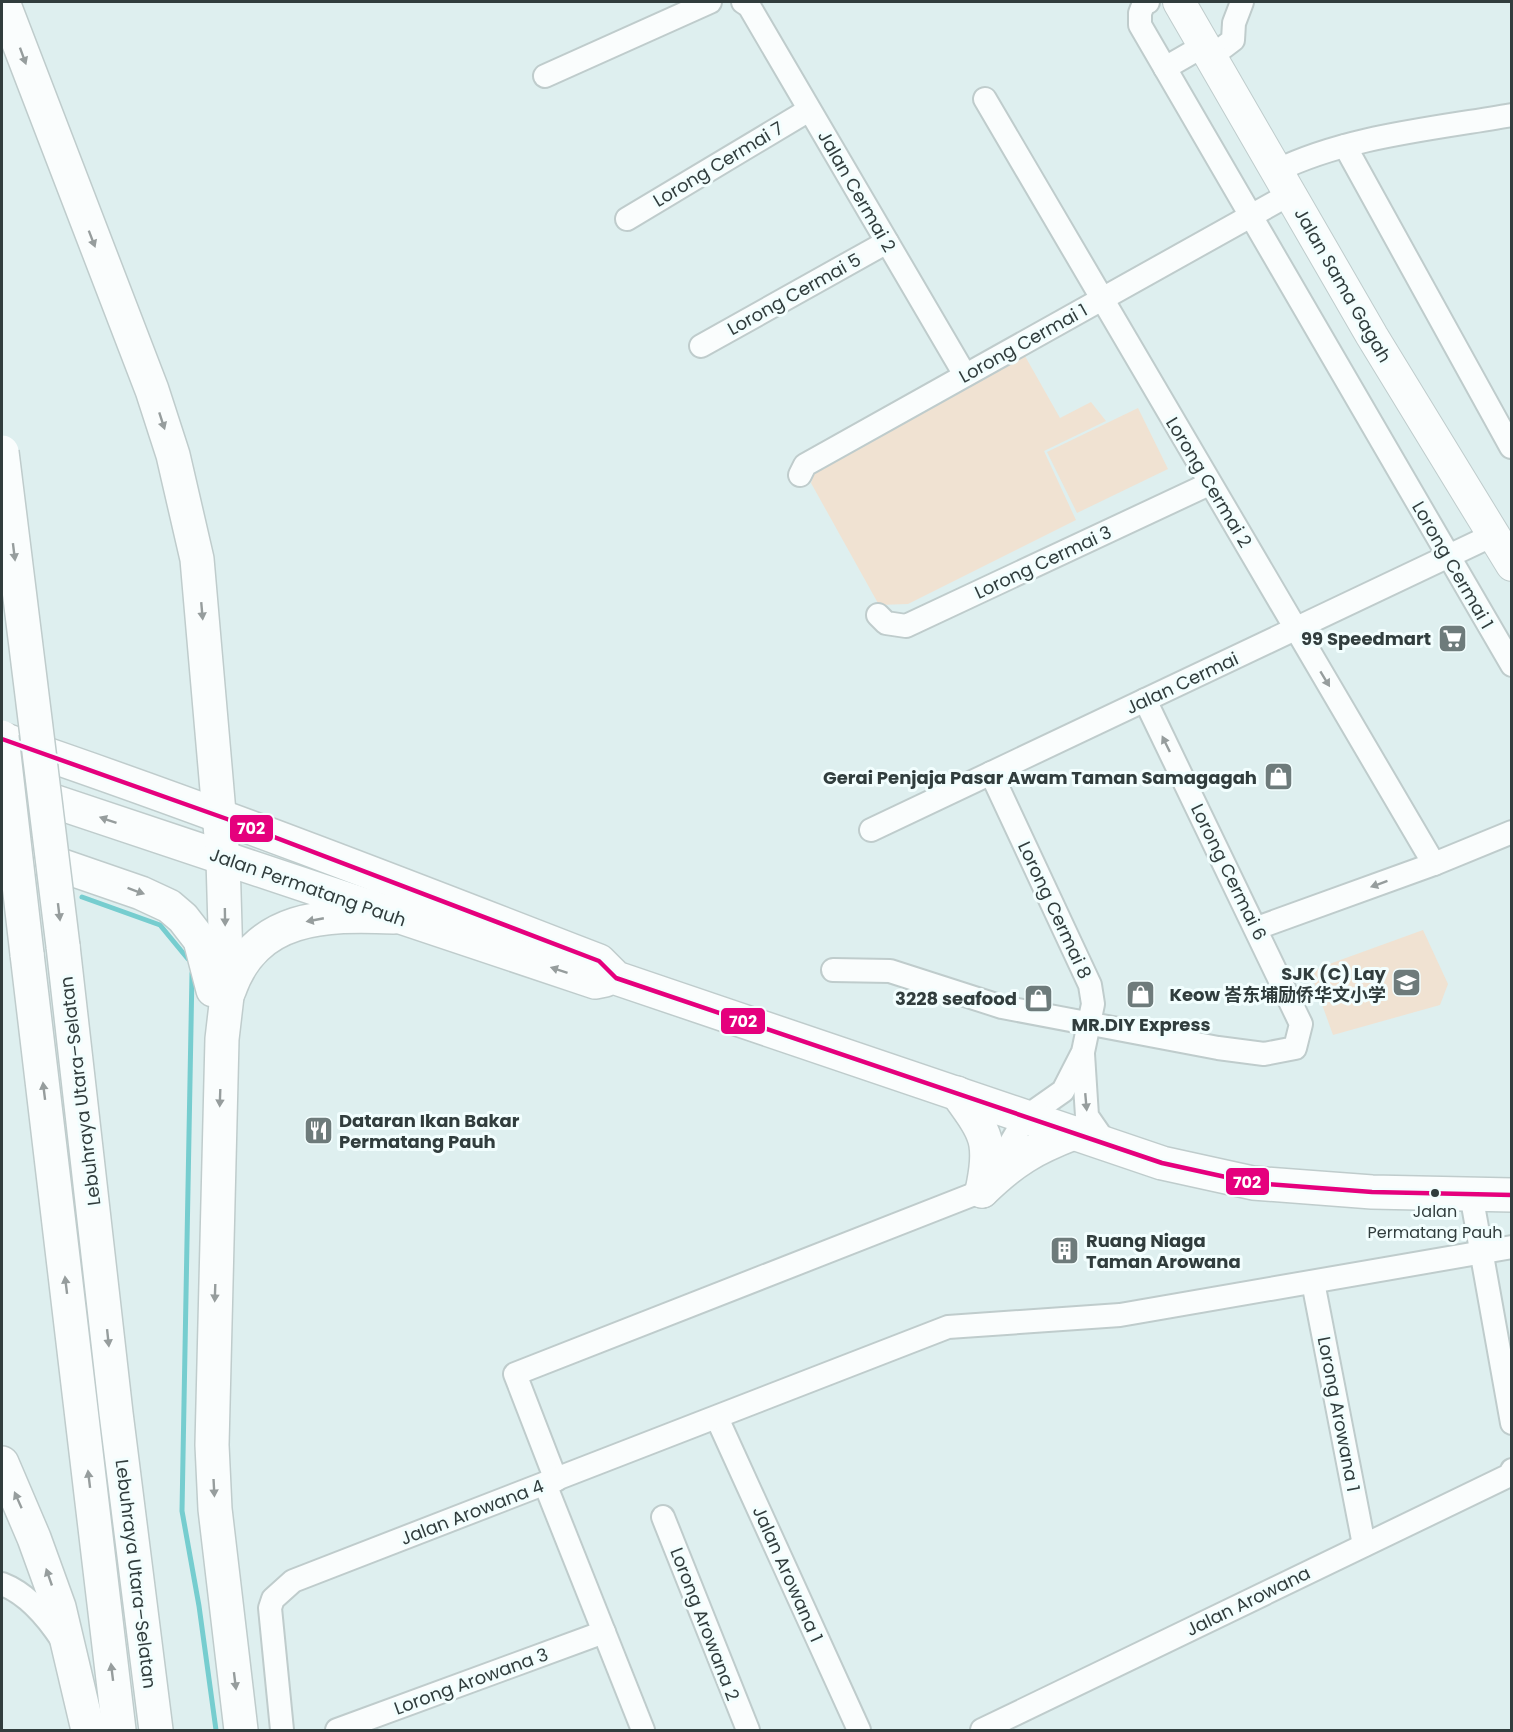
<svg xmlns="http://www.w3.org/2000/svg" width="1513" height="1732" viewBox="0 0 1513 1732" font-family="Poppins,'Noto Sans SC',sans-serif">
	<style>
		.green { fill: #f0e2d2 }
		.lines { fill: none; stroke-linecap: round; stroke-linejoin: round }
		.stream { stroke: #76cdcf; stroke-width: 5 }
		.street-casing { stroke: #bfcccc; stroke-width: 26 }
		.secondary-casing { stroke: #bfcccc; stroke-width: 34 }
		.primary-casing { stroke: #bfcccc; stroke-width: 36 }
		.highway-casing { stroke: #bfcccc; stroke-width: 36 }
		.street { stroke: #fafdfd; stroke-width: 22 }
		.secondary { stroke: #fafdfd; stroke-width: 32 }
		.primary { stroke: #fafdfd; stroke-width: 33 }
		.highway { stroke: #fafdfd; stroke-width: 33 }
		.highway-bridge-casing { stroke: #bfcccc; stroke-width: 36; stroke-linecap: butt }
		.highway-bridge { stroke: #fafdfd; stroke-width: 33 }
		.bus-1-casing { stroke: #f2fefe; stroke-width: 9 }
		.bus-1 { stroke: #e5007d; stroke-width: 4.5 }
		.oneway { fill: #969d9d }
		.bus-dot { fill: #313d3d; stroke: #f2fefe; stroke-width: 2 }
		.labels { text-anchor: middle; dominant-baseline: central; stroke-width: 6; stroke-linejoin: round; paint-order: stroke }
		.bus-label { font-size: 16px; fill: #313d3d; stroke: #f2fefe }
		.street-label { font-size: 18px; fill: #313d3d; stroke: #f2fefe }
		.poi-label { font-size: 18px; font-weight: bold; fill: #313d3d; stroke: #f2fefe; text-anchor: end }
		.line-badge { stroke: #f2fefe; stroke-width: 2 }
		.badge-label { font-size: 16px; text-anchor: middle; font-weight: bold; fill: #fff }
	</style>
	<rect width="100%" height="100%" fill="#deefef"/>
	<g class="green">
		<path d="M1025,356L1060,418L1091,402L1106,421L1044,451L1076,520L908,604L879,605L811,483L815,470Z"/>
		<path d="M1138,408L1168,469L1077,513L1047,452Z"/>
		<path d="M1423,930L1448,984L1440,1005L1333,1035L1310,971Z"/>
	</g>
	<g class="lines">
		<g class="stream">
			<path d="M82,897L160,925L188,959"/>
			<path d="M192,973L182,1511L199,1606L216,1730"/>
		</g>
		<defs>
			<g id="street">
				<path d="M743,2L749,6L965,375"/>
				<path d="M1148,2L1144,3L1140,13V25L1512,665"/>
				<path d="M1212,56L1233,40L1234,23L1242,2"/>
				<path d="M1165,68L1205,45"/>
				<path d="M545,76L710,2"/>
				<path d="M985,99L1434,864"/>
				<path d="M1345,146L1511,447"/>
				<path d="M1276,171C1348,136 1433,129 1512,115"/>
				<path d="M627,219L809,110"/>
				<path d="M701,346L887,242"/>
				<path d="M800,475L805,465L1290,194"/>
				<path d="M878,615L886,623L906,626L1209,484"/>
				<path d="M871,830L1493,535"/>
				<path d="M1257,928L1434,864L1512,832"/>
				<path d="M833,970L890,971L1002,1007L1218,1048L1264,1054L1295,1048L1301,1024L1145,700"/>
				<path d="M1083,1054L1087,1116L1107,1145"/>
				<path d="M1471,1194L1512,1423"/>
				<path d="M1313,1282L1364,1545"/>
				<path d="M717,1418L859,1730"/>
				<path d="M556,1480L515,1374L982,1191L1026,1117L1063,1091L1083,1052L1093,1004L1090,985L991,773"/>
				<path d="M545,1484L643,1730"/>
				<path d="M663,1517L748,1730"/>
				<path d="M2,1584C28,1594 47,1617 62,1640"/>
				<path d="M282,1730L270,1608L273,1599L293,1581L948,1327L1120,1315L1512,1247"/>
				<path d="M337,1730L604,1632"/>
				<path d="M982,1730L1510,1475L1512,1470"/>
			</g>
			<path id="secondary" d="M1179,2L1372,336L1512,565"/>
			<g id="primary">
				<path d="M2,739C203,807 401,884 599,961L616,978L1162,1163L1253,1183L1372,1192L1512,1195"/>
				<path d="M2,784L595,982L605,980"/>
				<path d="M957,1093C986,1133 993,1141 982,1191"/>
				<path d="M982,1191C1014,1160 1033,1149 1074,1133"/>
			</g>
			<g id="highway">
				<path d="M3,2L152,390L173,455L197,559L223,859L227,996L222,1039L212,1445L215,1509L241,1730"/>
				<path d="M2,845L141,893L169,906L183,918L200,940L213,990"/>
				<path d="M63,946L116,1413L156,1730"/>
				<path d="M27,954L119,1730"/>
				<path d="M229,991C255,915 325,914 394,917"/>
				<path d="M2,1463L34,1538L59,1607L88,1730"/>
			</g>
		</defs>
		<use href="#street" class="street-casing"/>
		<use href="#secondary" class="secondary-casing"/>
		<use href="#primary" class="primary-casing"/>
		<use href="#highway" class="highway-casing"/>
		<use href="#street" class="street"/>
		<use href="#secondary" class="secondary"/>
		<use href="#primary" class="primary"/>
		<use href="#highway" class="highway"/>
		<defs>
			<g id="highway-bridge">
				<path d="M2,452L63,946"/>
				<path d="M2,737L27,954"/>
			</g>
		</defs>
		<use href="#highway-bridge" class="highway-bridge-casing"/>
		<use href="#highway-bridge" class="highway-bridge"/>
		<defs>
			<path id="bus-1" d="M2,739L227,819L599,961L616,978L1162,1163L1253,1183L1372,1192L1512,1195"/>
		</defs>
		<use href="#bus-1" class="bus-1-casing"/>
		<use href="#bus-1" class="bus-1"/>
	</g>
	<defs><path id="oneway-solid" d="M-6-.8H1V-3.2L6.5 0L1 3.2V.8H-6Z" transform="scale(1.5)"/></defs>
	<g class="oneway">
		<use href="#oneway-solid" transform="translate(23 56) rotate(70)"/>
		<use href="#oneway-solid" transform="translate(92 239) rotate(69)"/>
		<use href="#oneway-solid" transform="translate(162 421) rotate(72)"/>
		<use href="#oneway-solid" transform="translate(14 552) rotate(83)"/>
		<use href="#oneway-solid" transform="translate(202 611) rotate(85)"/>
		<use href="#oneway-solid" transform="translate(1325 679) rotate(59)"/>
		<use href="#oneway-solid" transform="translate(1166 744) rotate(-116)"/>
		<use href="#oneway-solid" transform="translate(108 820) rotate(-161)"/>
		<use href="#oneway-solid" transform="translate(1379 884) rotate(160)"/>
		<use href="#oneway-solid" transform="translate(136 891) rotate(20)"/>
		<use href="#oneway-solid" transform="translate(59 912) rotate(83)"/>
		<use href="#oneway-solid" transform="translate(225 917) rotate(89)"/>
		<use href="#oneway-solid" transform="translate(315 920) rotate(169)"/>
		<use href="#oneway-solid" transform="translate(559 970) rotate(-162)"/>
		<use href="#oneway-solid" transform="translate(44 1091) rotate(-97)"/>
		<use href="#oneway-solid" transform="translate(220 1098) rotate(92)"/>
		<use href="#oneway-solid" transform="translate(1086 1102) rotate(85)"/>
		<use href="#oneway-solid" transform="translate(66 1285) rotate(-97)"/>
		<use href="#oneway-solid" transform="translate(215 1293) rotate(92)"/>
		<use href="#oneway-solid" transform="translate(108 1338) rotate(84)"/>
		<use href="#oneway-solid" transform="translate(89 1479) rotate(-97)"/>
		<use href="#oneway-solid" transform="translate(214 1488) rotate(87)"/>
		<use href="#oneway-solid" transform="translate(18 1500) rotate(-114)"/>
		<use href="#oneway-solid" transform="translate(49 1577) rotate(-109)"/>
		<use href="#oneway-solid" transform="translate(112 1672) rotate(-97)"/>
		<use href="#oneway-solid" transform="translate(235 1681) rotate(83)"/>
	</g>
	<defs>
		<symbol id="supermarket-square" viewBox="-11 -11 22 22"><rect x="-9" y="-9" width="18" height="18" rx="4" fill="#6e7b7b" stroke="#f2fefe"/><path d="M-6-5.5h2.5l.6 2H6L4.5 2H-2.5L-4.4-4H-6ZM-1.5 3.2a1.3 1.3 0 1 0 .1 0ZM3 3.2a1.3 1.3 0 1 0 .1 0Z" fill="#fff"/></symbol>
		<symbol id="shop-square" viewBox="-11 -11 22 22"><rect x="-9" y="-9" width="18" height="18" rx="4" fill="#6e7b7b" stroke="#f2fefe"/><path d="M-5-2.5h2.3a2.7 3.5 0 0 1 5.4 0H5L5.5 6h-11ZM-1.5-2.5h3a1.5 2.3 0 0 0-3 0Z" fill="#fff"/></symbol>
		<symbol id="school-square" viewBox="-11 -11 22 22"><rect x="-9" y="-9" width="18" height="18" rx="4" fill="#6e7b7b" stroke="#f2fefe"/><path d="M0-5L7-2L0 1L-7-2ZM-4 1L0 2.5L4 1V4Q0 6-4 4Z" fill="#fff"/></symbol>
		<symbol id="restaurant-square" viewBox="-11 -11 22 22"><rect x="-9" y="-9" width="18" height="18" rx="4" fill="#6e7b7b" stroke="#f2fefe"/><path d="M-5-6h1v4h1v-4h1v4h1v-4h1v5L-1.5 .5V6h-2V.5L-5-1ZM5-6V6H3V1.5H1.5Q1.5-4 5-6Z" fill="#fff"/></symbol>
		<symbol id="building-square" viewBox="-11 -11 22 22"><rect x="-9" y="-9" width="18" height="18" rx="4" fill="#6e7b7b" stroke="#f2fefe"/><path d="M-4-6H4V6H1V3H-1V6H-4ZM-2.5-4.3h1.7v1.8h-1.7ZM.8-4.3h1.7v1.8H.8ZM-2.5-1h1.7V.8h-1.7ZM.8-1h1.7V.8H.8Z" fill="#fff"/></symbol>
	</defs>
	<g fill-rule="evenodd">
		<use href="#supermarket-square" x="1436" y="622" width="33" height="33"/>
		<use href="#shop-square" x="1262" y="760" width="33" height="33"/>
		<use href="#school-square" x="1390" y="966" width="33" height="33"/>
		<use href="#shop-square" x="1124" y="978" width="33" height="33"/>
		<use href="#shop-square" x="1022" y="982" width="33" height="33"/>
		<use href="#restaurant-square" x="302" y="1114" width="33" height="33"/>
		<use href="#building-square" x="1048" y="1234" width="33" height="33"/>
	</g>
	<circle class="bus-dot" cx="1435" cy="1193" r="5"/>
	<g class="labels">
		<g class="bus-label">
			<text x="1435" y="1211">Jalan<tspan x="1435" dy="21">Permatang Pauh</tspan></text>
		</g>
		<g class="street-label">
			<text transform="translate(718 164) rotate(-31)">Lorong Cermai 7</text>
			<text transform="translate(857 191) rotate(60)">Jalan Cermai 2</text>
			<text transform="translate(1343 285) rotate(60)">Jalan Sama Gagah</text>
			<text transform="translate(794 294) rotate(-29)">Lorong Cermai 5</text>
			<text transform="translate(1023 343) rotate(-29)">Lorong Cermai 1</text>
			<text transform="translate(1209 482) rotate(59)">Lorong Cermai 2</text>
			<text transform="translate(1043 562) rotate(-25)">Lorong Cermai 3</text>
			<text transform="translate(1453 565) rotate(60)">Lorong Cermai 1</text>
			<text transform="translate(1182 683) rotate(-25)">Jalan Cermai</text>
			<text transform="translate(1229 872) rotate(64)">Lorong Cermai 6</text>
			<text transform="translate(308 887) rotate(19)">Jalan Permatang Pauh</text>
			<text transform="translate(1055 910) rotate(65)">Lorong Cermai 8</text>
			<text transform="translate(80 1091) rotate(-97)">Lebuhraya Utara–Selatan</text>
			<text transform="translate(1339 1414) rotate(79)">Lorong Arowana 1</text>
			<text transform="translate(472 1512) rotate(-21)">Jalan Arowana 4</text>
			<text transform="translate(136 1574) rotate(83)">Lebuhraya Utara–Selatan</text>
			<text transform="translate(788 1574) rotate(66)">Jalan Arowana 1</text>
			<text transform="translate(1248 1601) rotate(-26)">Jalan Arowana</text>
			<text transform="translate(705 1624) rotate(69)">Lorong Arowana 2</text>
			<text transform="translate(471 1681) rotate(-20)">Lorong Arowana 3</text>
		</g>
		<g class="poi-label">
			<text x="1431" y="638">99 Speedmart</text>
			<text x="1257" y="777">Gerai Penjaja Pasar Awam Taman Samagagah</text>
			<text x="1386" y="973">SJK (C) Lay<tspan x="1386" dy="21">Keow 峇东埔励侨华文小学</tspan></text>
			<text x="1017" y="998">3228 seafood</text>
			<text x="1141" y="1024" text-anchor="middle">MR.DIY Express</text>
			<text x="339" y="1120" text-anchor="start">Dataran Ikan Bakar<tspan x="339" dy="21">Permatang Pauh</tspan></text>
			<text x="1086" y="1240" text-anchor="start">Ruang Niaga<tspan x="1086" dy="21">Taman Arowana</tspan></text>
		</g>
	</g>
	<g class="line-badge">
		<rect x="229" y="814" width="45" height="29" rx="6" fill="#e5007d"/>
		<rect x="720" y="1007" width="46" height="28" rx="6" fill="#e5007d"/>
		<rect x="1225" y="1167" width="45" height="29" rx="6" fill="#e5007d"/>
	</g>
	<g class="badge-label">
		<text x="251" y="834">702</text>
		<text x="743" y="1027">702</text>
		<text x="1247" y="1188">702</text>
	</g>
	<rect width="1513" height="1732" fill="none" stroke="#313d3d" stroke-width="6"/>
</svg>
